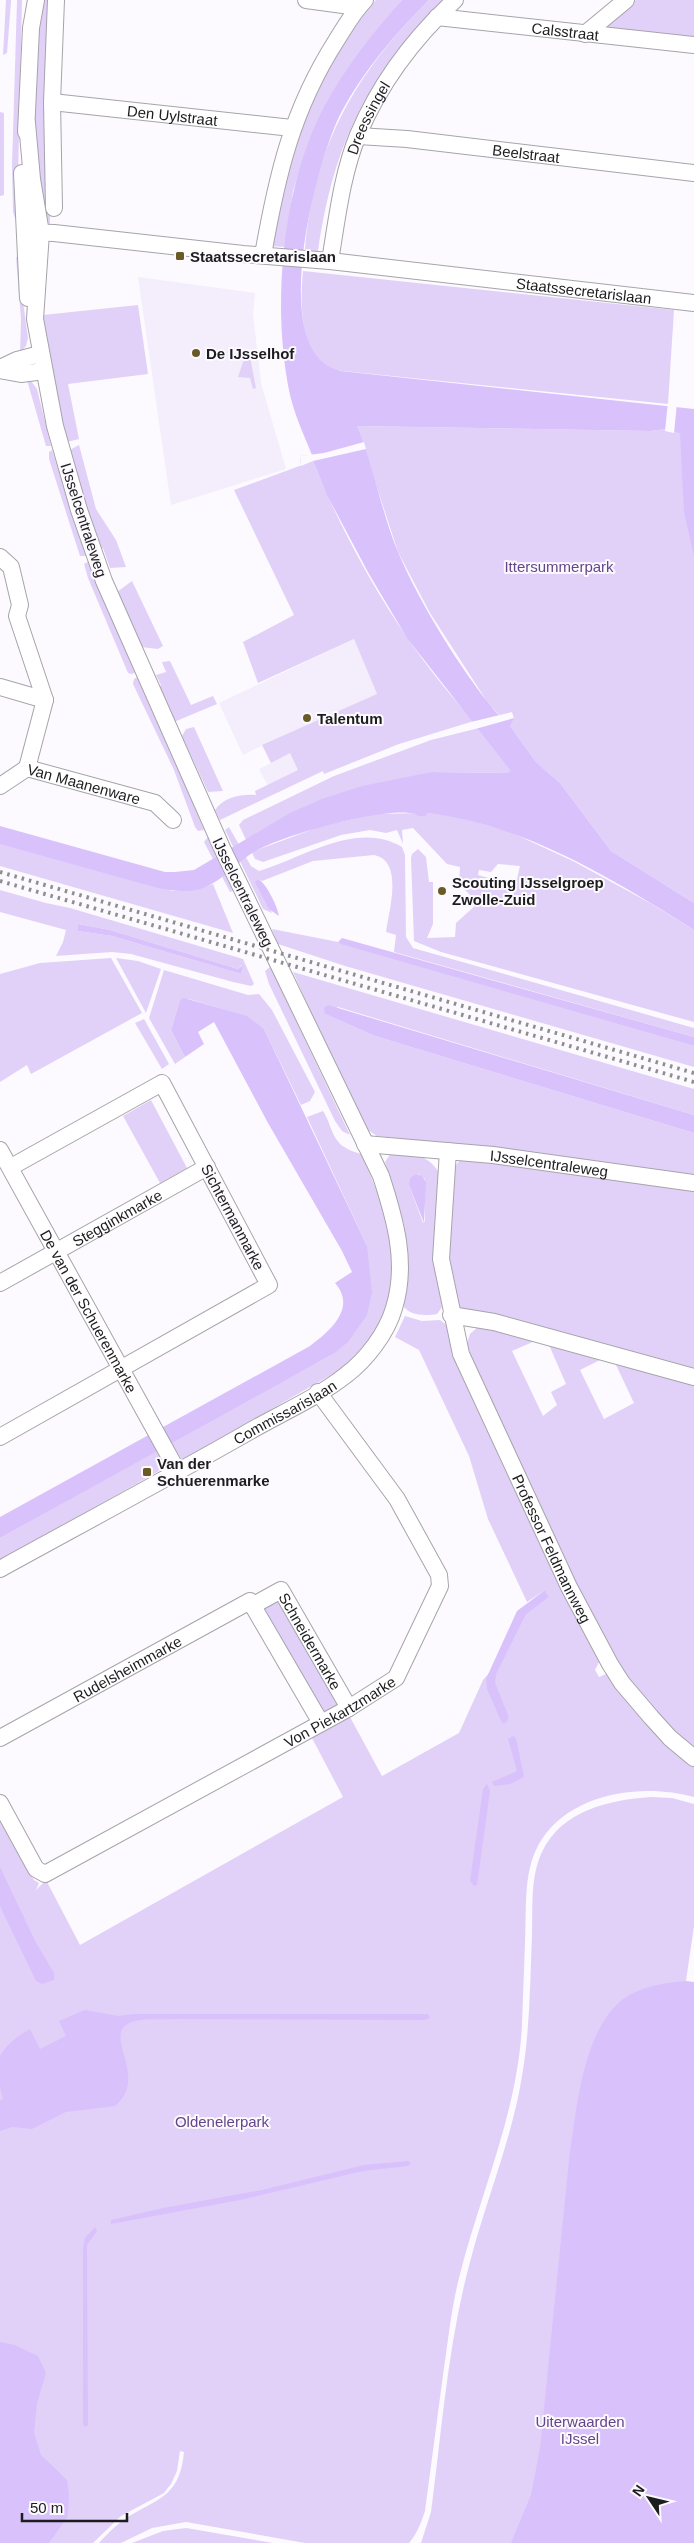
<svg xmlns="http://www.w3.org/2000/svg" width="694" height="2543" viewBox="0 0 694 2543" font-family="Arial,sans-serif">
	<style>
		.built { fill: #f3edfc }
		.green { fill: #e1d1f9; fill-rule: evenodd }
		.water { fill: #d9c1fb }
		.pier { fill: #fcfafe }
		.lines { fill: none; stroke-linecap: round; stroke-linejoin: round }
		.minor-casing { stroke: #a6a4aa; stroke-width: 18 }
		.minor { stroke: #fff; stroke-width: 16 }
		.rail { stroke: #8e8d90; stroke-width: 4; stroke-dasharray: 2.5 5; stroke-linecap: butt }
		.poi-dot { fill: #695b28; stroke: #fcfafe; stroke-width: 2 }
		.labels { text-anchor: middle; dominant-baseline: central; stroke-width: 4; stroke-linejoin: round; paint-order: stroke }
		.street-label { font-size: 15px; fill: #1d1c1e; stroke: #fcfafe }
		.poi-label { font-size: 15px; font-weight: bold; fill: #1d1c1e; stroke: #fcfafe; text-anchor: start }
		.park-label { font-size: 15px; fill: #65458a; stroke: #fcfafe }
	</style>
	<rect width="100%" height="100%" fill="#fcfafe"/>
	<g class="built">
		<path d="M138,277L255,293L253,314L261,383L286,469L171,505Z"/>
		<path d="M354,639L377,694L299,770L268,786L259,769L271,763L263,745L243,755L219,703Z"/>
	</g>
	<g class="green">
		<path d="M6,0H11V2L7,53L3,55Z"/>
		<path d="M17,0H22L17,224L13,212L12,166Z"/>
		<path d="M39,0H51L50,224L45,220L34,144Z"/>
		<path d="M376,0H402L379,27L308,144L293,191L285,247L269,246L277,195L320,77L361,16Z"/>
		<path d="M429,0H445C366,80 335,139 318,251L305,250C314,145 355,74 429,0Z"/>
		<path d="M636,0H694V38L603,28Z"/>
		<path d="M0,112L4,113V195L0,196Z"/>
		<path d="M16,257L22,258V294L28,338L26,346L20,353L21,319Z"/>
		<path d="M303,271L674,310L668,404L333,370C299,354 300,302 303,271Z"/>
		<path d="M138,305L148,374L68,384L79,439L67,442L52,378L43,315Z"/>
		<path d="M250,357L256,388L253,389L250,378L238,377L243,362Z"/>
		<path d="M27,380L31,381L37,389L51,446H46Z"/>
		<path d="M694,409V903L611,851L560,783L536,762L510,726L488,703L430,613L398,552L357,426L650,431L666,429Z"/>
		<path d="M79,445L96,509L116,540L126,567L110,568L103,548L100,550L68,451Z"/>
		<path d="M52,450L87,556H80L49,459V452Z"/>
		<path d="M313,461C350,553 406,649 474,721L399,744L324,774L323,771L220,820L215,810C224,797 241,794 256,795L255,791L298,770L290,753L271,763L262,745L377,694L354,639L258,683L243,642L294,615L234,490Z"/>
		<path d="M89,561L136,672L132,674L128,673L88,578L84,564Z"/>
		<path d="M132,581L163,646L158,649L141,647L117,592Z"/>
		<path d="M170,661L191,705L213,696L217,704L174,722L158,688L161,685L156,675L166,672L162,662Z"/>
		<path d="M139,676L204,830L198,831L195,827L174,770L133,684L134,679Z"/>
		<path d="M194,727L223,791L208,792L182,736L186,729Z"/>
		<path d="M479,728L512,771L509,773L432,772L257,850L319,827L375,814L427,813L454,816L508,831L573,861L650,903L694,930V1022L441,952L414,941L411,858L412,854L418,849L426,857L429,882H433V924L427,938L455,937L456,923L478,903L459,884L460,867L447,864L413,828L402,830L403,844L397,830L386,833L370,830L341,835L263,862L255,859L239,825L243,820L334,776L431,740ZM498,864L520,866L514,892L493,887L489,878L478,875L479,870L491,872Z"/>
		<path d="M229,827L251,866L259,871C303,858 357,820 402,847L405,855L406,937L413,948L694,1028V1037L394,952L396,935L386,932C389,910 404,861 374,855L313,861L262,881L258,879L272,913L263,909L225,830Z"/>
		<path d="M208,837L237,890L230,892L204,842Z"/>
		<path d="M0,842L172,891L201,888L213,884L233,933L0,866Z"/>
		<path d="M0,890L46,903L70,908L243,959L254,984L251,986L233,982L131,954L112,952L56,956L63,942L66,930L0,912ZM78,924L110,930L238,969L242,965L241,974L112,936L78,931Z"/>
		<path d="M272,929L338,942L694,1046V1067L345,966L278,944Z"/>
		<path d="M111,958L142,1013L31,1074L27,1065L0,1082V974L40,963Z"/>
		<path d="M116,958L138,961L161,969L146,1013Z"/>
		<path d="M270,967L280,987L350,1135L342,1131L335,1121L269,984L265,971Z"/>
		<path d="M164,970L248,995L259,994L272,1010L315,1092L310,1101L301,1105L264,1029L245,1016L189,999L180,1000L171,1030L185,1057L175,1064L149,1018Z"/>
		<path d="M293,972L694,1089V1115L338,1007L325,1014L375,1036L694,1133V1176L569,1157L377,1136L368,1130L336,1069Z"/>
		<path d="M144,1019L169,1064L162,1069L135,1023Z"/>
		<path d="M151,1100L187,1168L160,1183L123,1116Z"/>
		<path d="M323,1111C331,1123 332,1141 346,1148C350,1151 356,1152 361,1154C399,1238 418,1304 338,1371L182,1460L171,1442L333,1354L367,1246L307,1117Z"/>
		<path d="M391,1153C412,1155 428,1153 439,1173V1288L442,1307L437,1314C425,1316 408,1316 402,1304L406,1242L404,1224L385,1162ZM418,1174L425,1179V1221L423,1223L409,1185Z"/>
		<path d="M461,1159L694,1189V1375L460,1309L448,1266L451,1198L455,1166Z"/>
		<path d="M405,1316L422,1321L440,1320L447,1325L600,1660L595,1670L599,1677L606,1674L636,1710L694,1765V1797C644,1783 573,1792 542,1839C522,1869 527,1908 525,1943C524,1970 523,1997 522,2024C518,2112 480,2194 459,2278C451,2310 448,2342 443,2375C437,2420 431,2466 425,2511C421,2523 417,2534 409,2543H305L186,2522L152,2528L121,2543H99C108,2533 119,2522 131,2515C163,2497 180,2493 184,2452L180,2451L177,2471L171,2484L164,2493L121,2516L93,2543H0V1819L34,1880L39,1883L36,1890L46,1880L80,1945L343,1797L312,1738L350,1717L382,1776L459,1733L483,1680L506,1654L526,1615L549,1597L545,1590L527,1602L488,1519L469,1456L419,1350L395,1337Z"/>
		<path d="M479,1326L535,1341L512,1351L543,1416L557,1405L551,1392L566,1384L549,1345L604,1358L580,1370L604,1419L634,1403L616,1365L618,1362L694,1383V1749L664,1722L641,1696L603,1640L478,1380L467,1343L470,1334Z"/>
		<path d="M157,1450L166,1467L0,1561V1538Z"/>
		<path d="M280,1600L339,1709L326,1714L320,1710L261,1604Z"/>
		<path d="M651,1797L672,1798L694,1804V1926L686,1981L694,1983V2543H421L431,2512C442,2429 448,2343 470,2262C486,2200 512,2139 522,2076C530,2030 530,1982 532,1936C533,1909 530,1877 542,1852C562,1810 609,1800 651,1797Z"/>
		<path d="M186,2528L273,2543H132L163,2531Z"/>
	</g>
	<g class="water">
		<path d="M402,0H429C396,33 364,70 342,111C317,157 264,356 341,371L694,409V556L684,512L680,433L666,429L650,431L357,426C374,467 381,511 398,552C419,602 460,669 495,711L499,715L512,712L514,718L510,726L536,762L560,783L611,851L694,903V930C613,879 524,824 427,813L426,816H419C400,801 278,837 257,850C238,861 223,881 203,888C189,893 173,891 158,888L0,844V826L165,872H175L194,870L290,813L322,799L362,786L432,772L508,773L511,771L407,638L369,574L327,495L313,461L301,466L300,456L312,455C304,435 295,416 290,395C271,307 282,187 324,107C345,68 373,32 402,0Z"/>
		<path d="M258,879C267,884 277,906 279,916L269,909L255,882Z"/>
		<path d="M78,924L110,930L238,969L243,965L241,974L112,936L78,931Z"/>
		<path d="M342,938L694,1037V1046L341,944L338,942Z"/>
		<path d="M184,998L247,1016L264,1029L367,1246L372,1292L367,1315L348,1342L333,1354L0,1538V1517L310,1346C330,1331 357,1308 335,1283L352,1272L342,1251L268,1123L214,1022L198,1032L204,1044L185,1057L171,1030L180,1000Z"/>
		<path d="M328,1005L694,1115V1133L375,1036L325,1014L324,1008Z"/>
		<path d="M416,1174L422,1176L426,1182L424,1223L409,1185L410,1178Z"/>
		<path d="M545,1590L549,1597L526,1615L496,1674L495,1683L508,1715V1720L504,1724L501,1721L487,1689L486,1679L517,1611Z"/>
		<path d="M513,1736L516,1738L524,1777L510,1784L494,1786L492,1782L517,1771L508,1739Z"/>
		<path d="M487,1784L490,1791L477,1885L474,1886L470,1881L483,1789Z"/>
		<path d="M0,1867L35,1941L54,1973V1980L42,1984L36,1981L0,1906Z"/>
		<path d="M686,1981L694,1982V2543H511L531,2495L540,2448L569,2160C576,2113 582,2032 622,2000C641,1986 664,1983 686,1981Z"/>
		<path d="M85,2010L118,2016L134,2014H428L430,2018L425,2020L171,2019C159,2020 143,2018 132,2022C99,2034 151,2076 115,2106L66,2112L32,2129L12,2127L0,2131V2101L3,2098L0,2088V2056C7,2044 17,2036 30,2029L40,2049L66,2036L59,2021Z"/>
		<path d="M408,2161L411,2163L408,2166L363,2171L240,2200L111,2224V2220L163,2208L262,2190L364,2165Z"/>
		<path d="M95,2227L97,2231L87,2245L88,2425L85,2427L83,2424V2249L85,2238Z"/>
		<path d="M0,2342L15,2345L38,2356L46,2373L37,2403L34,2433L41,2455L67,2480L69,2494L68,2516L49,2543H0Z"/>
	</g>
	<g class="pier">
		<path d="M668,402L677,403L674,433L665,431Z"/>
		<path d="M364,442L366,449L313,461L301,466L300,456L324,453Z"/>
		<path d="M512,712L514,718L479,728H476L471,722Z"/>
	</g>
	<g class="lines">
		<defs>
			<g id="minor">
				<path d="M306,0L358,7"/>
				<path id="s1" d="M437,17L694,45"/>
				<path d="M585,34L626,0"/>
				<path id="s2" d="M52,102L292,128"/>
				<path d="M26,132L31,28L36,0"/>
				<path id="s3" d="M358,136L407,139L694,173"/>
				<path d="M22,173L28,298"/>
				<path d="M54,208L52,102L56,0"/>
				<path id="s4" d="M26,232L54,233L243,254L330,261L694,303"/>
				<path d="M263,255C277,175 292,110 336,41C345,27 353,12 365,0"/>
				<path id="s5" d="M330,261C337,219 342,174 358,135C380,83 414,38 455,0"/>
				<path d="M0,368L17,360L40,354"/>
				<path d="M0,370L21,374L44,371"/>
				<path d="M0,557L11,567L20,605L17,616L45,700L27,768"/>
				<path d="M0,687L45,700"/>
				<path id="s6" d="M27,768L155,803L173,820"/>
				<path d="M0,786L27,768"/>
				<path id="s7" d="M365,1144L493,1155L694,1183"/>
				<path id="s8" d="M0,1150L178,1472"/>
				<path id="s9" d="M448,1151L441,1259L461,1354L569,1587L610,1664L622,1683L651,1717L670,1738L694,1758"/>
				<path id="s10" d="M0,1283L207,1167"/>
				<path d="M451,1315L494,1322L694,1377"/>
				<path d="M0,1437L269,1285L162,1083L11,1167"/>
				<path id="s11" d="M0,1569C82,1524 164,1480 245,1434C277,1415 317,1398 346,1375C366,1360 387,1333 394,1308C408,1263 395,1219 381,1176L222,848L104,581L79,510L55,426L35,319L41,233L32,179L27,123"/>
				<path id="s12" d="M252,1606L281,1590L349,1708"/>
				<path id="s13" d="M0,1738L250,1601L321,1723"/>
				<path id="s14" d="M0,1803L36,1869L45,1874L349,1708L396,1678L440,1586L439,1575L397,1499L318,1392"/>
			</g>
		</defs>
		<use href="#minor" class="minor-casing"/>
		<use href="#minor" class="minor"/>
		<g class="rail">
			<path d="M0,872L694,1073"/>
			<path d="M0,881L694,1082"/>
		</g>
	</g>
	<g class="poi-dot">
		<rect x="175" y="251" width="10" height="10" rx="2.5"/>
		<circle cx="196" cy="353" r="5"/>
		<circle cx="307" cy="718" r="5"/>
		<circle cx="442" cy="891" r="5"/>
		<rect x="142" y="1467" width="10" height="10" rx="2.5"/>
	</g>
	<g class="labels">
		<g class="street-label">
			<text stroke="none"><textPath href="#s1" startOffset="129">Calsstraat</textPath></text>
			<text stroke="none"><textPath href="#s2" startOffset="121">Den Uylstraat</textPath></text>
			<text stroke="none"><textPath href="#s5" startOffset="149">Dreessingel</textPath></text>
			<text stroke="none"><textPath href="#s3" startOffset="169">Beelstraat</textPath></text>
			<text stroke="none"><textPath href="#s4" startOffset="561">Staatssecretarislaan</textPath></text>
			<text transform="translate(84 520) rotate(72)">IJsselcentraleweg</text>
			<text stroke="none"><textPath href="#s6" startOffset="59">Van Maanenware</textPath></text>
			<text transform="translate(243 892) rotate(64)">IJsselcentraleweg</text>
			<text stroke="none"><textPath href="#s7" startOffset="185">IJsselcentraleweg</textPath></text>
			<text stroke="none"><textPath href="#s10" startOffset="134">Stegginkmarke</textPath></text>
			<text transform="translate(233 1217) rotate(62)">Sichtermanmarke</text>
			<text stroke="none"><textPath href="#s8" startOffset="184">De van der Schuerenmarke</textPath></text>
			<text stroke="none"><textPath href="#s11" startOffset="325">Commissarislaan</textPath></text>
			<text stroke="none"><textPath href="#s9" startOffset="420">Professor Feldmannweg</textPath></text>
			<text stroke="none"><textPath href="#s12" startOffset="92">Schneidermarke</textPath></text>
			<text stroke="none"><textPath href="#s13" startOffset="145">Rudelsheimmarke</textPath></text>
			<text stroke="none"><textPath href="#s14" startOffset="422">Von Piekartzmarke</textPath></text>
		</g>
		<g class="poi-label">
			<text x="190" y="256">Staatssecretarislaan</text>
			<text x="206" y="353">De IJsselhof</text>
			<text x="317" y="718">Talentum</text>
			<text x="452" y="882">Scouting IJsselgroep<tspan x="452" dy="17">Zwolle-Zuid</tspan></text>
			<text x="157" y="1463">Van der<tspan x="157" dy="17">Schuerenmarke</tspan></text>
		</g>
		<g class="park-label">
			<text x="559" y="566">Ittersummerpark</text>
			<text x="222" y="2121">Oldenelerpark</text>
			<text x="580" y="2421">Uiterwaarden<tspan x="580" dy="17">IJssel</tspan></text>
		</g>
	</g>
	<g transform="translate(649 2498) rotate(305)" stroke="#fcfafe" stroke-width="4" paint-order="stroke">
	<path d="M0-4L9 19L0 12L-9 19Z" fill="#1d1c1e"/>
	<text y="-8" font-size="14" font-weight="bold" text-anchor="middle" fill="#1d1c1e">N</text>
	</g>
	<path d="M22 2513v8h105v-8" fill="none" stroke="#1d1c1e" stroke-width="2.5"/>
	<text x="30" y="2513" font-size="15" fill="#1d1c1e" stroke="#fcfafe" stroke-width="4" paint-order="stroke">50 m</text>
</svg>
